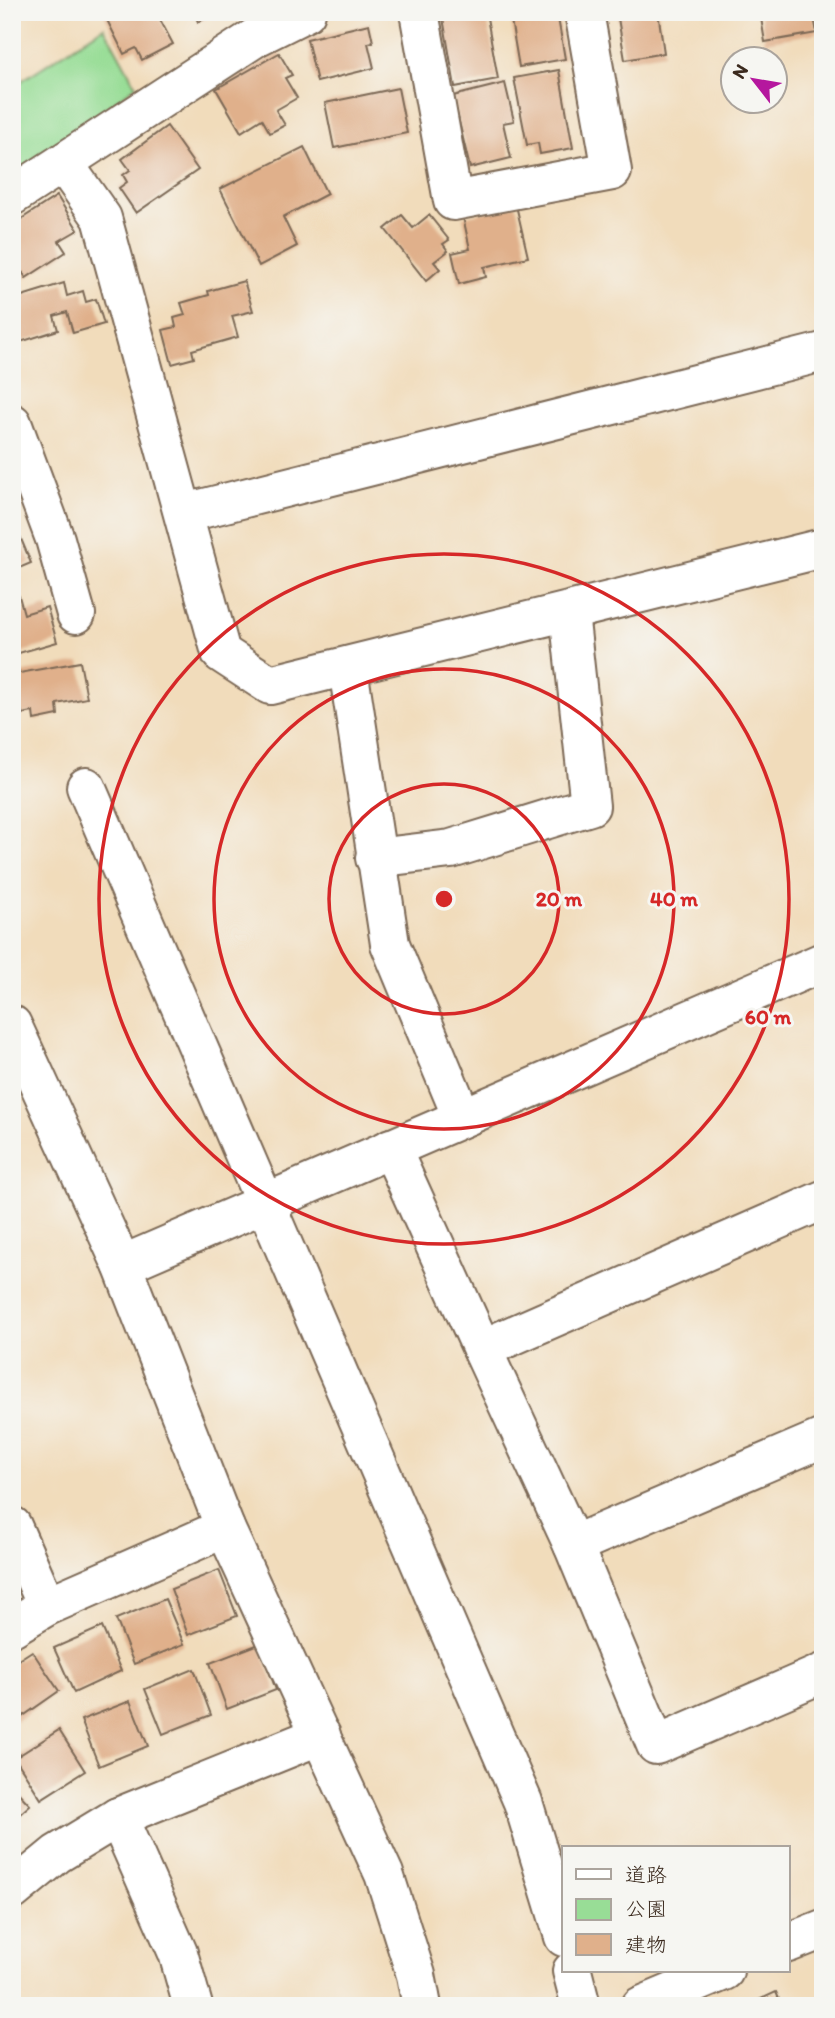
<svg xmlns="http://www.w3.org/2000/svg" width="835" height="2018" viewBox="0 0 835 2018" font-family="Itim,'Klee One',sans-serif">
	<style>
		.green { fill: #98dd96; stroke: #6a845a; stroke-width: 2 }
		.building { fill: #e0b08b }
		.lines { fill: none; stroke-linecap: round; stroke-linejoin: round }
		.minor-casing { stroke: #7b6855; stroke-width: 42 }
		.tertiary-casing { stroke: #7b6855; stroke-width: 42 }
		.minor { stroke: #fff; stroke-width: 38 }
		.tertiary { stroke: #fff; stroke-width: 38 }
		.ring { fill: none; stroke: #d62828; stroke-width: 3.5 }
		.centre { fill: #d62828; stroke: #f6f6f2; stroke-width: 3.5 }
		.ring-label { font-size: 21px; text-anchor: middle; font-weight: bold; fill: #d62828; stroke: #f6f6f2; stroke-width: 6; stroke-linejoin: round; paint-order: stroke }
	</style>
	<rect width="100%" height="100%" fill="#f6f6f2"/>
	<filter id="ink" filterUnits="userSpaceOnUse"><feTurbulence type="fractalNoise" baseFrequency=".0143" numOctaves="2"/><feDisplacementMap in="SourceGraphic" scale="14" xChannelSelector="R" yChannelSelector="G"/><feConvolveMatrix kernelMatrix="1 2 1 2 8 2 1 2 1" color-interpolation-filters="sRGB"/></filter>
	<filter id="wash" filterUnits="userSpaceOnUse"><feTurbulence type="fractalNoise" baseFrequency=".00686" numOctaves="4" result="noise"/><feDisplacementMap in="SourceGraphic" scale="28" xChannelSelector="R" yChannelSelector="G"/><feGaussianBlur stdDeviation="1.57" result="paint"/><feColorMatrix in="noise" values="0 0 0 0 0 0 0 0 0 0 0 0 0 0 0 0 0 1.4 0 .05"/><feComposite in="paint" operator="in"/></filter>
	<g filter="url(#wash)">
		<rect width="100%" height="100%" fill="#f1dcbb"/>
		<path class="green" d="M104,27L136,86L12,178V87Z"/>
		<g id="blocks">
			<g class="building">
				<path d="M103,12H140L142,15L156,12L173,44L142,60L136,48L124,54Z"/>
				<path d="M194,12H219L198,22Z"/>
				<path d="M442,12H486L498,79L455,87Z"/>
				<path d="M520,12H557L565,59L519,67L511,20L521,18Z"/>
				<path d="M617,12H658L664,53L625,60Z"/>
				<path d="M760,12H813L817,33L765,42Z"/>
				<path d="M369,24L373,42L368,43L374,68L317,82L307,39Z"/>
				<path d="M279,53L292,75L285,78L297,98L276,110L285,125L270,133L262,119L241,132L216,89Z"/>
				<path d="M559,70L573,148L540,154L538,143L527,145L514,78Z"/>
				<path d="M505,83L514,121L503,123L511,158L470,168L453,96Z"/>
				<path d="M398,88L407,133L334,148L325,103Z"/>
				<path d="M167,126L198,170L136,213L119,188L127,182L123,175L130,170L122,159Z"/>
				<path d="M304,147L327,194L283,217L297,246L259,266L220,189Z"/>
				<path d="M57,196L78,230L59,241L66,252L26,278L23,273L12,280V225Z"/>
				<path d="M516,205L528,257L484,267L486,277L459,284L452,253L470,249L463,217Z"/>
				<path d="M402,215L413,228L429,215L449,240L443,244L448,251L434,262L440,269L426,281L385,229Z"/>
				<path d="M244,281L253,311L232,316L238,337L192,350L194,358L172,364L163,330L176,327L174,318L185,315L181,303L209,295L208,291Z"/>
				<path d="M64,283L67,296L83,291L86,302L96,299L104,324L73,333L67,312L54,316L58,330L14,344L12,299Z"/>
				<path d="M14,522L31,563L12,571V523Z"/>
				<path d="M19,596L24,614L47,607L57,642L12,655V598Z"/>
				<path d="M80,662L87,698L57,704L58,715L34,720L33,712L22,714L14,674Z"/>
				<path d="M219,1570L237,1616L188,1635L171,1589Z"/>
				<path d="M165,1599L184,1644L134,1664L116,1619Z"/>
				<path d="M102,1627L121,1671L74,1693L54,1648Z"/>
				<path d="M259,1644L276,1690L227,1709L210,1663Z"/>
				<path d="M32,1651L59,1691L16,1721L12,1715V1664Z"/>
				<path d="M194,1669L211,1715L163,1734L145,1689Z"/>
				<path d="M130,1701L148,1746L99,1766L81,1720Z"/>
				<path d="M59,1730L85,1771L41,1799L15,1758Z"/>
				<path d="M12,1786L30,1805L12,1821Z"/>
				<path d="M776,1992L782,2006H746Z"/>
			</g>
		</g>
	</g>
	<g filter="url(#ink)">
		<use href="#blocks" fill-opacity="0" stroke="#7b6855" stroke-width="2"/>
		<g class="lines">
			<defs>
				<g id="minor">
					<path d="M419,12L453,201L612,171L584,12"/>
					<path d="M64,164L102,218L221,653L270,685L823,548"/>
					<path d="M12,196L256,37L306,12"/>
					<path d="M12,423L55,539L76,614"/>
					<path d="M185,513L823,352"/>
					<path d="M348,668L390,944L462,1117"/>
					<path d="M375,858L451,849L590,806L569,612"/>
					<path d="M12,1025L122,1265L225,1528L384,1874L416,1975L422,2006"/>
					<path d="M391,1148L482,1349"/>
					<path d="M823,1200L482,1349L573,1545L656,1745L823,1673"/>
					<path d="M122,1265L823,962"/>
					<path d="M12,1526L47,1606"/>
					<path d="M573,1545L823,1438"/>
					<path d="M12,1627L47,1606L225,1528"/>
					<path d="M118,1817L178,1953L193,2006"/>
					<path d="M12,1891L57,1854L118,1817L321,1735"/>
				</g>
				<g id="tertiary">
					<path d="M86,787L523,1802L564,1937"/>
					<path d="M788,1943L823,1929"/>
					<path d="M572,1971L581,2006"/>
					<path d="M641,2006L724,1971"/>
				</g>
			</defs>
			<use href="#minor" class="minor-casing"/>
			<use href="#tertiary" class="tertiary-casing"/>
			<use href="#minor" class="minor"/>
			<use href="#tertiary" class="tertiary"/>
		</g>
	</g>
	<g class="ring">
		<circle cx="444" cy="899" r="115"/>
		<circle cx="444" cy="899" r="230"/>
		<circle cx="444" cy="899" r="345"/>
	</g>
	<circle cx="444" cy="899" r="10" class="centre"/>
	<g class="ring-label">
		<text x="559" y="906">20 m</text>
		<text x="674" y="906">40 m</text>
		<text x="768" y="1024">60 m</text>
	</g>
	<rect width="835" height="2018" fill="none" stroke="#f6f6f2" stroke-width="42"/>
	<rect x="562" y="1846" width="228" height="126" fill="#f6f6f2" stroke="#aba49d" stroke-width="2"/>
	<rect x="576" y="1869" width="35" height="10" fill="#ffffff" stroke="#aba49d" stroke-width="2"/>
	<text x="625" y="1882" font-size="21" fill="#3b2a1e">道路</text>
	<rect x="576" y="1899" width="35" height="21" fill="#98dd96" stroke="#aba49d" stroke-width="2"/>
	<text x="625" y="1916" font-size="21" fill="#3b2a1e">公園</text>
	<rect x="576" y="1934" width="35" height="21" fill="#e0b08b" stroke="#aba49d" stroke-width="2"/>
	<text x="625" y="1952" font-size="21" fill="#3b2a1e">建物</text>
	<g transform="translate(754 80) rotate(301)"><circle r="33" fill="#f6f6f2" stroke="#aba49d" stroke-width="2"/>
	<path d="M0-5L12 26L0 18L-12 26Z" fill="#b5179e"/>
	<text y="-10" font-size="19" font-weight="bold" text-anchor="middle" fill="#3b2a1e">N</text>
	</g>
</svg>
